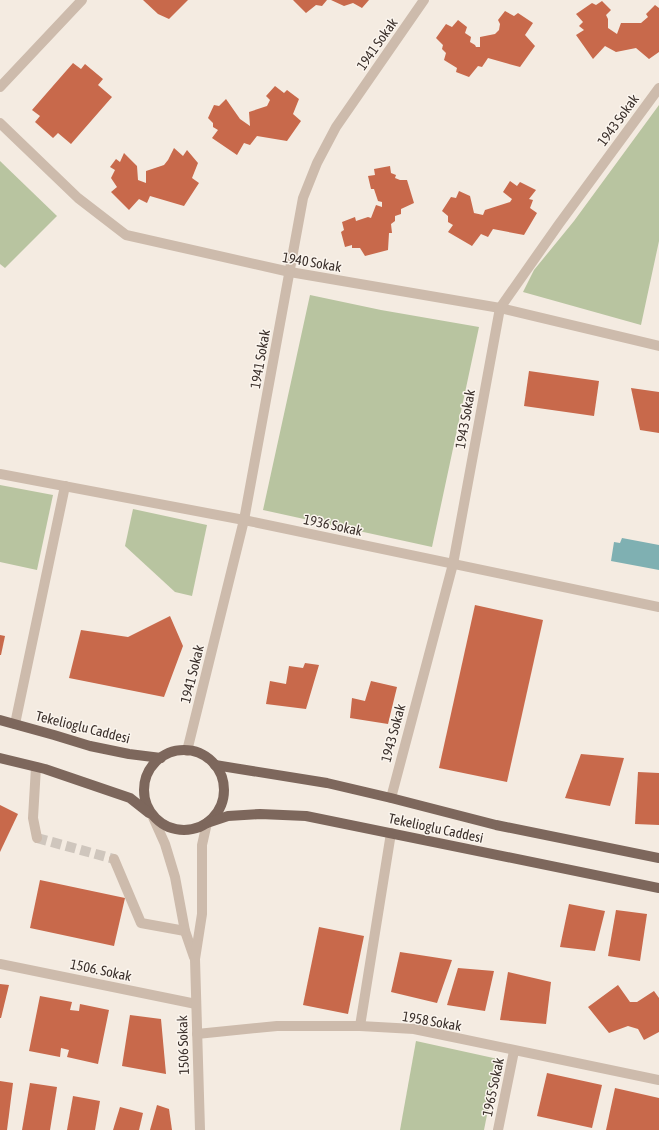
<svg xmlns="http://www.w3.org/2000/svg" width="659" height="1130" viewBox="0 0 659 1130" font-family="'Asap Condensed',sans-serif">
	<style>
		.green { fill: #b8c4a0 }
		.water { fill: #7fb0b2 }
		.building { fill: #c8694b }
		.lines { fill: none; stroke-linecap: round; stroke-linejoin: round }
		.minor-tunnel { stroke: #cfc6bd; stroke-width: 10; stroke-dasharray: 10 5; stroke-linecap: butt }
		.minor { stroke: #cdbbac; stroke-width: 10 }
		.major { stroke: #7d675c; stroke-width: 10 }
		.labels { text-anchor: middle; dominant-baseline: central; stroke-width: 3; stroke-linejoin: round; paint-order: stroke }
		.street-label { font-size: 14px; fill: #3b302b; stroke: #fbf5ee }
	</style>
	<rect width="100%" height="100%" fill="#f4ebe1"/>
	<g class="green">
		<path d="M659,105V241L641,325L523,292L534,270L574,221Z"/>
		<path d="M0,161L57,216L5,268L0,264Z"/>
		<path d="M310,295L381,310L479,327L432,547L263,510Z"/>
		<path d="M0,485L53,495L37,570L0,562Z"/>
		<path d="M133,509L207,525L192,596L175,592L125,546Z"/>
		<path d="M416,1041L498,1059L484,1130H400Z"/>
	</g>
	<path class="water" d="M622,538L659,545V570L611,561L614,542L620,543Z"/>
	<g class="building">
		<path d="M143,0H188L169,19L158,14Z"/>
		<path d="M293,0H327L322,6L316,5L306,13Z"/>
		<path d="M331,0H369L362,8L353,3L344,6Z"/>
		<path d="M602,1L611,10L606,15L608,19V28L617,34L621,23H641L648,17L646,14L655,5L659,8V52L649,59L636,48L616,52L605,46L593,59L576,35L584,30L579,26L583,22L576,14L592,3L596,5Z"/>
		<path d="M505,11L514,16L518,13L533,23L525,35L535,46L520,67L488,58L482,67L478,66L469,77L456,72L457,68L444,60L446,53L442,49L443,45L436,38L446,24L452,27L458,20L467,27L465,33L471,37L470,42L475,45L476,47H480V37L495,34L499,30L500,24L498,20Z"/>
		<path d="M73,63L81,69L85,64L103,79L98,85L112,97L71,144L58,133L53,138L35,122L40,116L32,110Z"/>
		<path d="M275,86L284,93L287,90L299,99L293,114L301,121L287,141L257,136L250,145L244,143L237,155L212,138L218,130L213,127V123L208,118L214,105L219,106L226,99L240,119L250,126L249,112L267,106L270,100L266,96Z"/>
		<path d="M174,148L183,156L187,150L198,163L192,178L199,183L184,206L150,196L147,203L139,199L129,210L111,192L117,187L111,178L115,170L110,167L116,159L120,162L124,153L137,166L138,180L146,183V171L164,165L168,160Z"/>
		<path d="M390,166L391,173L396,175L395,178L400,180H407L414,203L401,209V214L395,216V221L391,224L392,233H389L388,250L365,256L360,248H352V245L345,247L341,232L344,230L342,222L355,217L356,221L368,217L371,218L376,205L382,207V202L378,201L374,189H371L368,176L375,175L374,169Z"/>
		<path d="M510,181L517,186L520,182L536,190L529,199L533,200L530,208L537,213L524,235L493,229L488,237L481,234L472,246L448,232L453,225L448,222V216L442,211L451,197L456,198L459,191L470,196L474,213L483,215L485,210L510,202L512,199L503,192Z"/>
		<path d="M529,371L599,381L594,416L524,406Z"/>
		<path d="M631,388L659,392V433L640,430Z"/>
		<path d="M475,605L543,620L507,782L439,768Z"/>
		<path d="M170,616L183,646L164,697L69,678L81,630L128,637Z"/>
		<path d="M0,635L5,636L1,655H0Z"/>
		<path d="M305,663L319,665L306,709L266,704L270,681L286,684L289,666L303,668Z"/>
		<path d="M371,681L397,687L388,724L350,718L352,698L365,701Z"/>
		<path d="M581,754L624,758L610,806L565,798Z"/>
		<path d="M638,772L659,773V825L635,824Z"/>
		<path d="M0,805L18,814L0,852Z"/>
		<path d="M40,880L125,898L114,946L30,928Z"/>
		<path d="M569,904L605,911L595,951L560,947Z"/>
		<path d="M616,910L647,914L640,961L608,956Z"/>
		<path d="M319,927L364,936L348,1014L303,1005Z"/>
		<path d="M400,952L452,960L437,1003L391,992Z"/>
		<path d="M458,968L494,971L485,1011L447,1005Z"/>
		<path d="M508,972L551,982L546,1024L500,1020Z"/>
		<path d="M0,984L9,985L1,1018H0Z"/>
		<path d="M618,985L630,1002H637L654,991L659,998V1032L644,1040L638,1029L628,1026L609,1033L588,1007Z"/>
		<path d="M40,996L72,1002L70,1010L79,1011L80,1004L109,1010L98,1064L67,1057L69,1050L61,1048L60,1057L29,1051Z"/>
		<path d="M130,1015L161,1019L166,1074L122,1066Z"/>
		<path d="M547,1073L602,1085L592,1128L537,1116Z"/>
		<path d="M0,1081L13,1083L7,1130H0Z"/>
		<path d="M30,1083L57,1087L50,1130H22Z"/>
		<path d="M615,1088L659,1098V1130H606Z"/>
		<path d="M73,1096L100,1101L95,1130H67Z"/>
		<path d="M157,1105L169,1109L172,1130H150Z"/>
		<path d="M120,1107L143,1113L139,1130H113Z"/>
	</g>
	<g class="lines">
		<path class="minor-tunnel" d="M37,838L114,859"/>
		<g class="minor">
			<path d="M0,87L82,0"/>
			<path d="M0,123L78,198L126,235L290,272L500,308L659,346"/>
			<path d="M0,474L244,520L659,607"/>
			<path d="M15,724L65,486"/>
			<path d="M187,751L244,520L303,198L317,163L336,127L424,0"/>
			<path d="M36,767L33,818L37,838"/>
			<path d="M391,798L453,564L500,308L559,224L659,88"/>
			<path d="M152,815L165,844L175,877L185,931L194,957"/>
			<path d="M114,859L141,923L185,931"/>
			<path d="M0,964L196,1004"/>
			<path d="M360,1026L391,833"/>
			<path d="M197,1034L277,1026H360L414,1029L659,1080"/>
			<path d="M200,1130L195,959L202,914V845L207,823"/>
			<path d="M498,1130L514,1051"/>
		</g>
		<g class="major">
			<path d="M0,720L54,735L90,746L129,754L161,758"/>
			<circle cx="184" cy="790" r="40"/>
			<path d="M0,758L45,769L130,798L149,813"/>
			<path d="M215,765L327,783L391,798L496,825L659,858"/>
			<path d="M207,823L228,816L260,814L306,816L659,888"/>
		</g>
	</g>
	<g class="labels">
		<g class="street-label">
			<text transform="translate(377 44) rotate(-55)">1941 Sokak</text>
			<text transform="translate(618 120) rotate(-54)">1943 Sokak</text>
			<text transform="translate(312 262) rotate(10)">1940 Sokak</text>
			<text transform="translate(260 359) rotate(-80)">1941 Sokak</text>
			<text transform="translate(465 419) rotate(-80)">1943 Sokak</text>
			<text transform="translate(333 525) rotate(12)">1936 Sokak</text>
			<text transform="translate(192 674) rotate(-76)">1941 Sokak</text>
			<text transform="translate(83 727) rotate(14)">Tekelioglu Caddesi</text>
			<text transform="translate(393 733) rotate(-75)">1943 Sokak</text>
			<text transform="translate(436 828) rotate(12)">Tekelioglu Caddesi</text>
			<text transform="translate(101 970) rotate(12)">1506. Sokak</text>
			<text transform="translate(432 1021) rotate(10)">1958 Sokak</text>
			<text transform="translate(183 1045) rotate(-92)">1506 Sokak</text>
			<text transform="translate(493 1087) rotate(-78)">1965 Sokak</text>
		</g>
	</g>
</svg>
